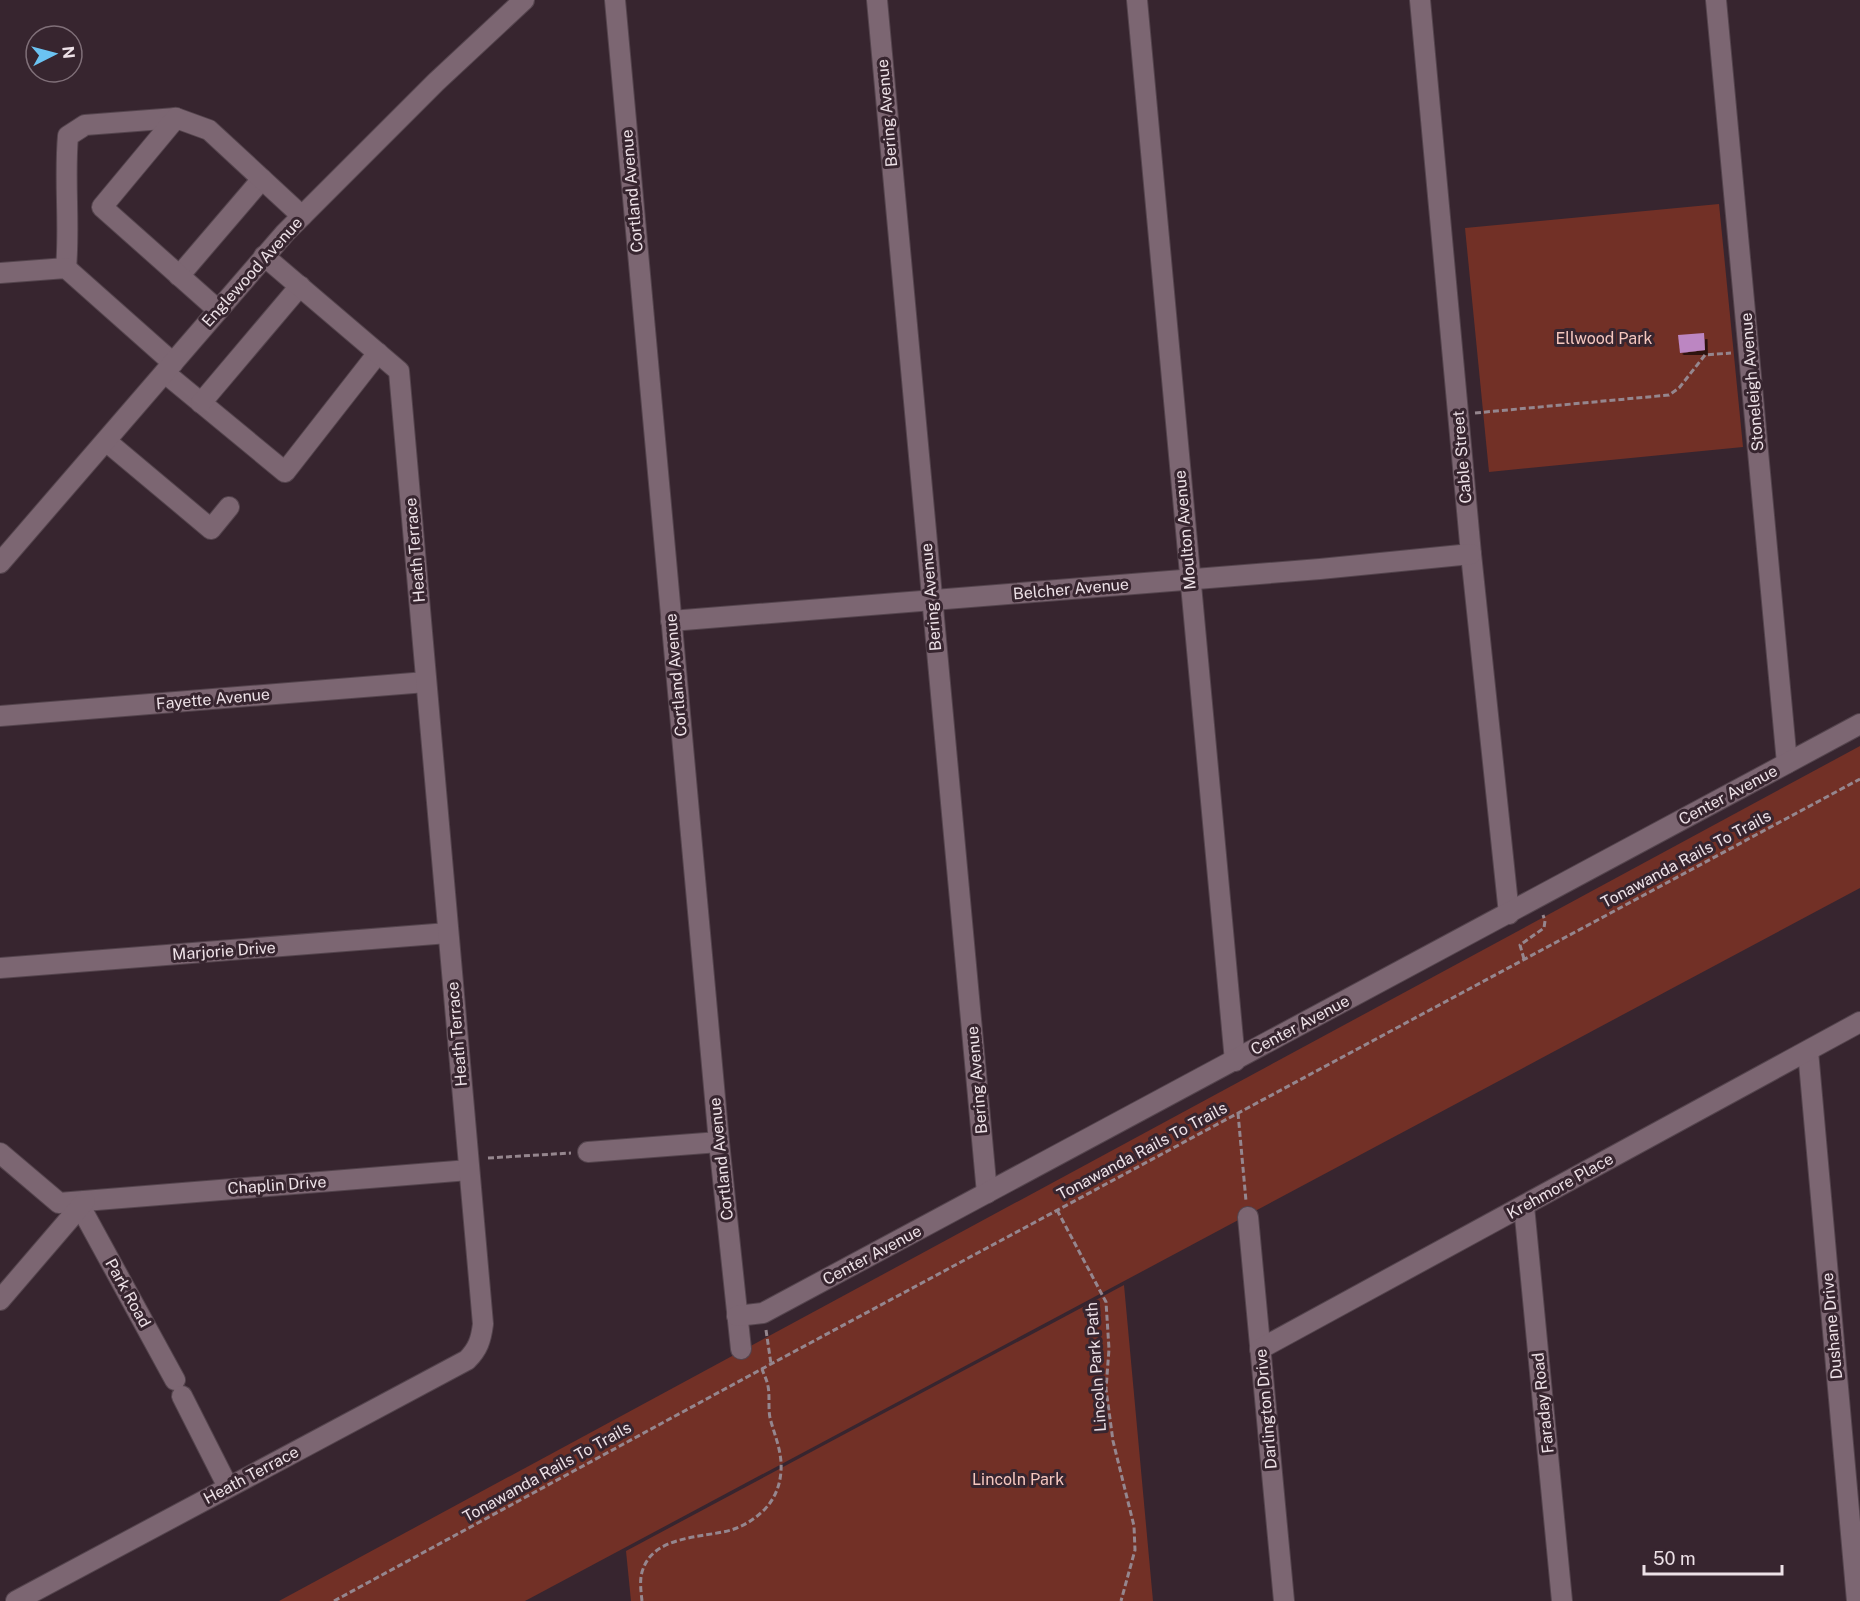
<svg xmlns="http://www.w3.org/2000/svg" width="1860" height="1601" viewBox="0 0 1860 1601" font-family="'Public Sans',sans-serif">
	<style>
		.green { fill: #723026 }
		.building { fill: #bc86c2; filter: url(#shadow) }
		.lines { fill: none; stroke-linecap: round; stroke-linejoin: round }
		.minor-casing { stroke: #54444d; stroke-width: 22 }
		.path { stroke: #95868e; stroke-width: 3; stroke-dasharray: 6 3; stroke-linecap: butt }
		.minor { stroke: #7c6672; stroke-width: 20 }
		.labels { text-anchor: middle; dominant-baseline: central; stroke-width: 6; stroke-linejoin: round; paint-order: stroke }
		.street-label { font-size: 16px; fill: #ede1e7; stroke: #37252f }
		.park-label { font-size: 16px; fill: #f5c7bf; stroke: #37252f }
	</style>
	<defs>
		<filter id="shadow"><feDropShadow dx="3.5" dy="6" stdDeviation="0" flood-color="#0009"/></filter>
	</defs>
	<rect width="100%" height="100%" fill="#37252f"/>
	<g class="green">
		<path d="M1719,204L1743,447L1489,472L1465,228Z"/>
		<path d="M1860,746V888L525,1601H279Z"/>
		<path d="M1124,1285L1153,1601H631L626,1551Z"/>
	</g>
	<path class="building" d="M1704,333L1705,350L1680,353L1678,335Z"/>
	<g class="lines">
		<defs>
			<g id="minor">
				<path d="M615,0L719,1142L741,1349"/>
				<path d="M877,0L987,1193"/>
				<path d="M1137,0L1235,1061"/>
				<path d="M1420,0L1471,554L1509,914"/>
				<path d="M1716,0L1787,763"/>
				<path d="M66,268C70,224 64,180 68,136L85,125L176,118"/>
				<path d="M0,273L66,268L173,363"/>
				<path d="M179,276L262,179"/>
				<path d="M218,310L102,207L176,118L209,130L302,216"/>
				<path d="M165,373L285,472L378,353"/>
				<path d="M201,403L300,286"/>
				<path d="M106,441L211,529L229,507"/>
				<path d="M0,563L285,233L436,82L524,0"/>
				<path d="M671,621L1320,569L1471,554"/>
				<path d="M0,716L426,682"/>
				<path d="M0,968L448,933"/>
				<path d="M1808,1051L1857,1601"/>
				<path d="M588,1152L719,1142"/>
				<path d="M0,1153L59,1203L469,1170"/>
				<path d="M80,1206L175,1380"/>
				<path d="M1524,1206L1562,1601"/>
				<path d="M1248,1217L1284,1601"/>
				<path d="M0,1300L85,1201"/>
				<path d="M737,1316L763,1313L1860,724"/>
				<path d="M1260,1349L1860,1022"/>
				<path d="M182,1396L228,1487"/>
				<path d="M16,1601L467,1360C478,1349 481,1340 483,1324L399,371L264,256"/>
			</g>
		</defs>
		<use href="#minor" class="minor-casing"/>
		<g class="path">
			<path d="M1475,413L1669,395L1679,388L1705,355L1731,353"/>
			<path d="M1524,959L1520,945L1544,928L1545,921L1543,915"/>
			<path d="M1238,1113L1246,1201"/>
			<path d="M488,1158L571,1153"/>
			<path d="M1057,1210L1106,1302L1109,1349L1106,1389L1113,1441L1134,1526L1135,1550L1121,1601"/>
			<path d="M766,1330L771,1364"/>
			<path d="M334,1601L771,1364L1860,779"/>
			<path d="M642,1601C641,1591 639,1579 643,1569C655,1535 703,1538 731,1530C744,1526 755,1519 765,1509C777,1496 782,1480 781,1462C780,1447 774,1433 770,1418C768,1408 770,1396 768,1386C767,1380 764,1375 762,1369"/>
		</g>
		<use href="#minor" class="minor"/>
	</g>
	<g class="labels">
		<g class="street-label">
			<text transform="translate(887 113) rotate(-95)">Bering Avenue</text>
			<text transform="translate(632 191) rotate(-95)">Cortland Avenue</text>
			<text transform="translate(252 272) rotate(-48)">Englewood Avenue</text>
			<text transform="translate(1752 382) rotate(-95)">Stoneleigh Avenue</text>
			<text transform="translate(1462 457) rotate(-95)">Cable Street</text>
			<text transform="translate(1185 530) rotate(-95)">Moulton Avenue</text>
			<text transform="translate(415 550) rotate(-95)">Heath Terrace</text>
			<text transform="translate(1071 589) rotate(-5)">Belcher Avenue</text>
			<text transform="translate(931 597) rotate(-95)">Bering Avenue</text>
			<text transform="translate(676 675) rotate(-95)">Cortland Avenue</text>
			<text transform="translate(213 699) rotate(-5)">Fayette Avenue</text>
			<text transform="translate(1728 795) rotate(-28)">Center Avenue</text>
			<text transform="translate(1686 859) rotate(-28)">Tonawanda Rails To Trails</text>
			<text transform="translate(224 951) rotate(-4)">Marjorie Drive</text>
			<text transform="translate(1300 1025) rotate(-28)">Center Avenue</text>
			<text transform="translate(457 1034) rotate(-95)">Heath Terrace</text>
			<text transform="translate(977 1080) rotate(-95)">Bering Avenue</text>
			<text transform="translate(1142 1151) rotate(-28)">Tonawanda Rails To Trails</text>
			<text transform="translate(721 1159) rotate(-96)">Cortland Avenue</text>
			<text transform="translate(277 1185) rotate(-4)">Chaplin Drive</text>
			<text transform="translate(1560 1186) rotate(-29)">Krehmore Place</text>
			<text transform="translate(872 1255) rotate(-28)">Center Avenue</text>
			<text transform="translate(128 1293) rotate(61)">Park Road</text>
			<text transform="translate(1832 1326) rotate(-95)">Dushane Drive</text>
			<text transform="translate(1096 1367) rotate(-94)">Lincoln Park Path</text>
			<text transform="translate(1543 1403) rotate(-96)">Faraday Road</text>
			<text transform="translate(1266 1409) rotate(-95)">Darlington Drive</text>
			<text transform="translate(547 1472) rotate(-29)">Tonawanda Rails To Trails</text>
			<text transform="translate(251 1475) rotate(-28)">Heath Terrace</text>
		</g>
		<g class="park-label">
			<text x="1604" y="338">Ellwood Park</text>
			<text x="1018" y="1479">Lincoln Park</text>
		</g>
	</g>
	<g transform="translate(54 54) rotate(84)"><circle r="28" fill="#37252f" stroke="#807079" stroke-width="1.5"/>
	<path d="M0-4.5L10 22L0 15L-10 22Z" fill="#6bc3f2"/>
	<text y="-9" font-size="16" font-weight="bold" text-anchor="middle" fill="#ede1e7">N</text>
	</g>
	<path d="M1644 1565v9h138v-9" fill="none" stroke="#ede1e7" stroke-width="3"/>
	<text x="1653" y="1565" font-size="18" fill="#ede1e7" stroke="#37252f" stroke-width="4.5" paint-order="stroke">50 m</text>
</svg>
